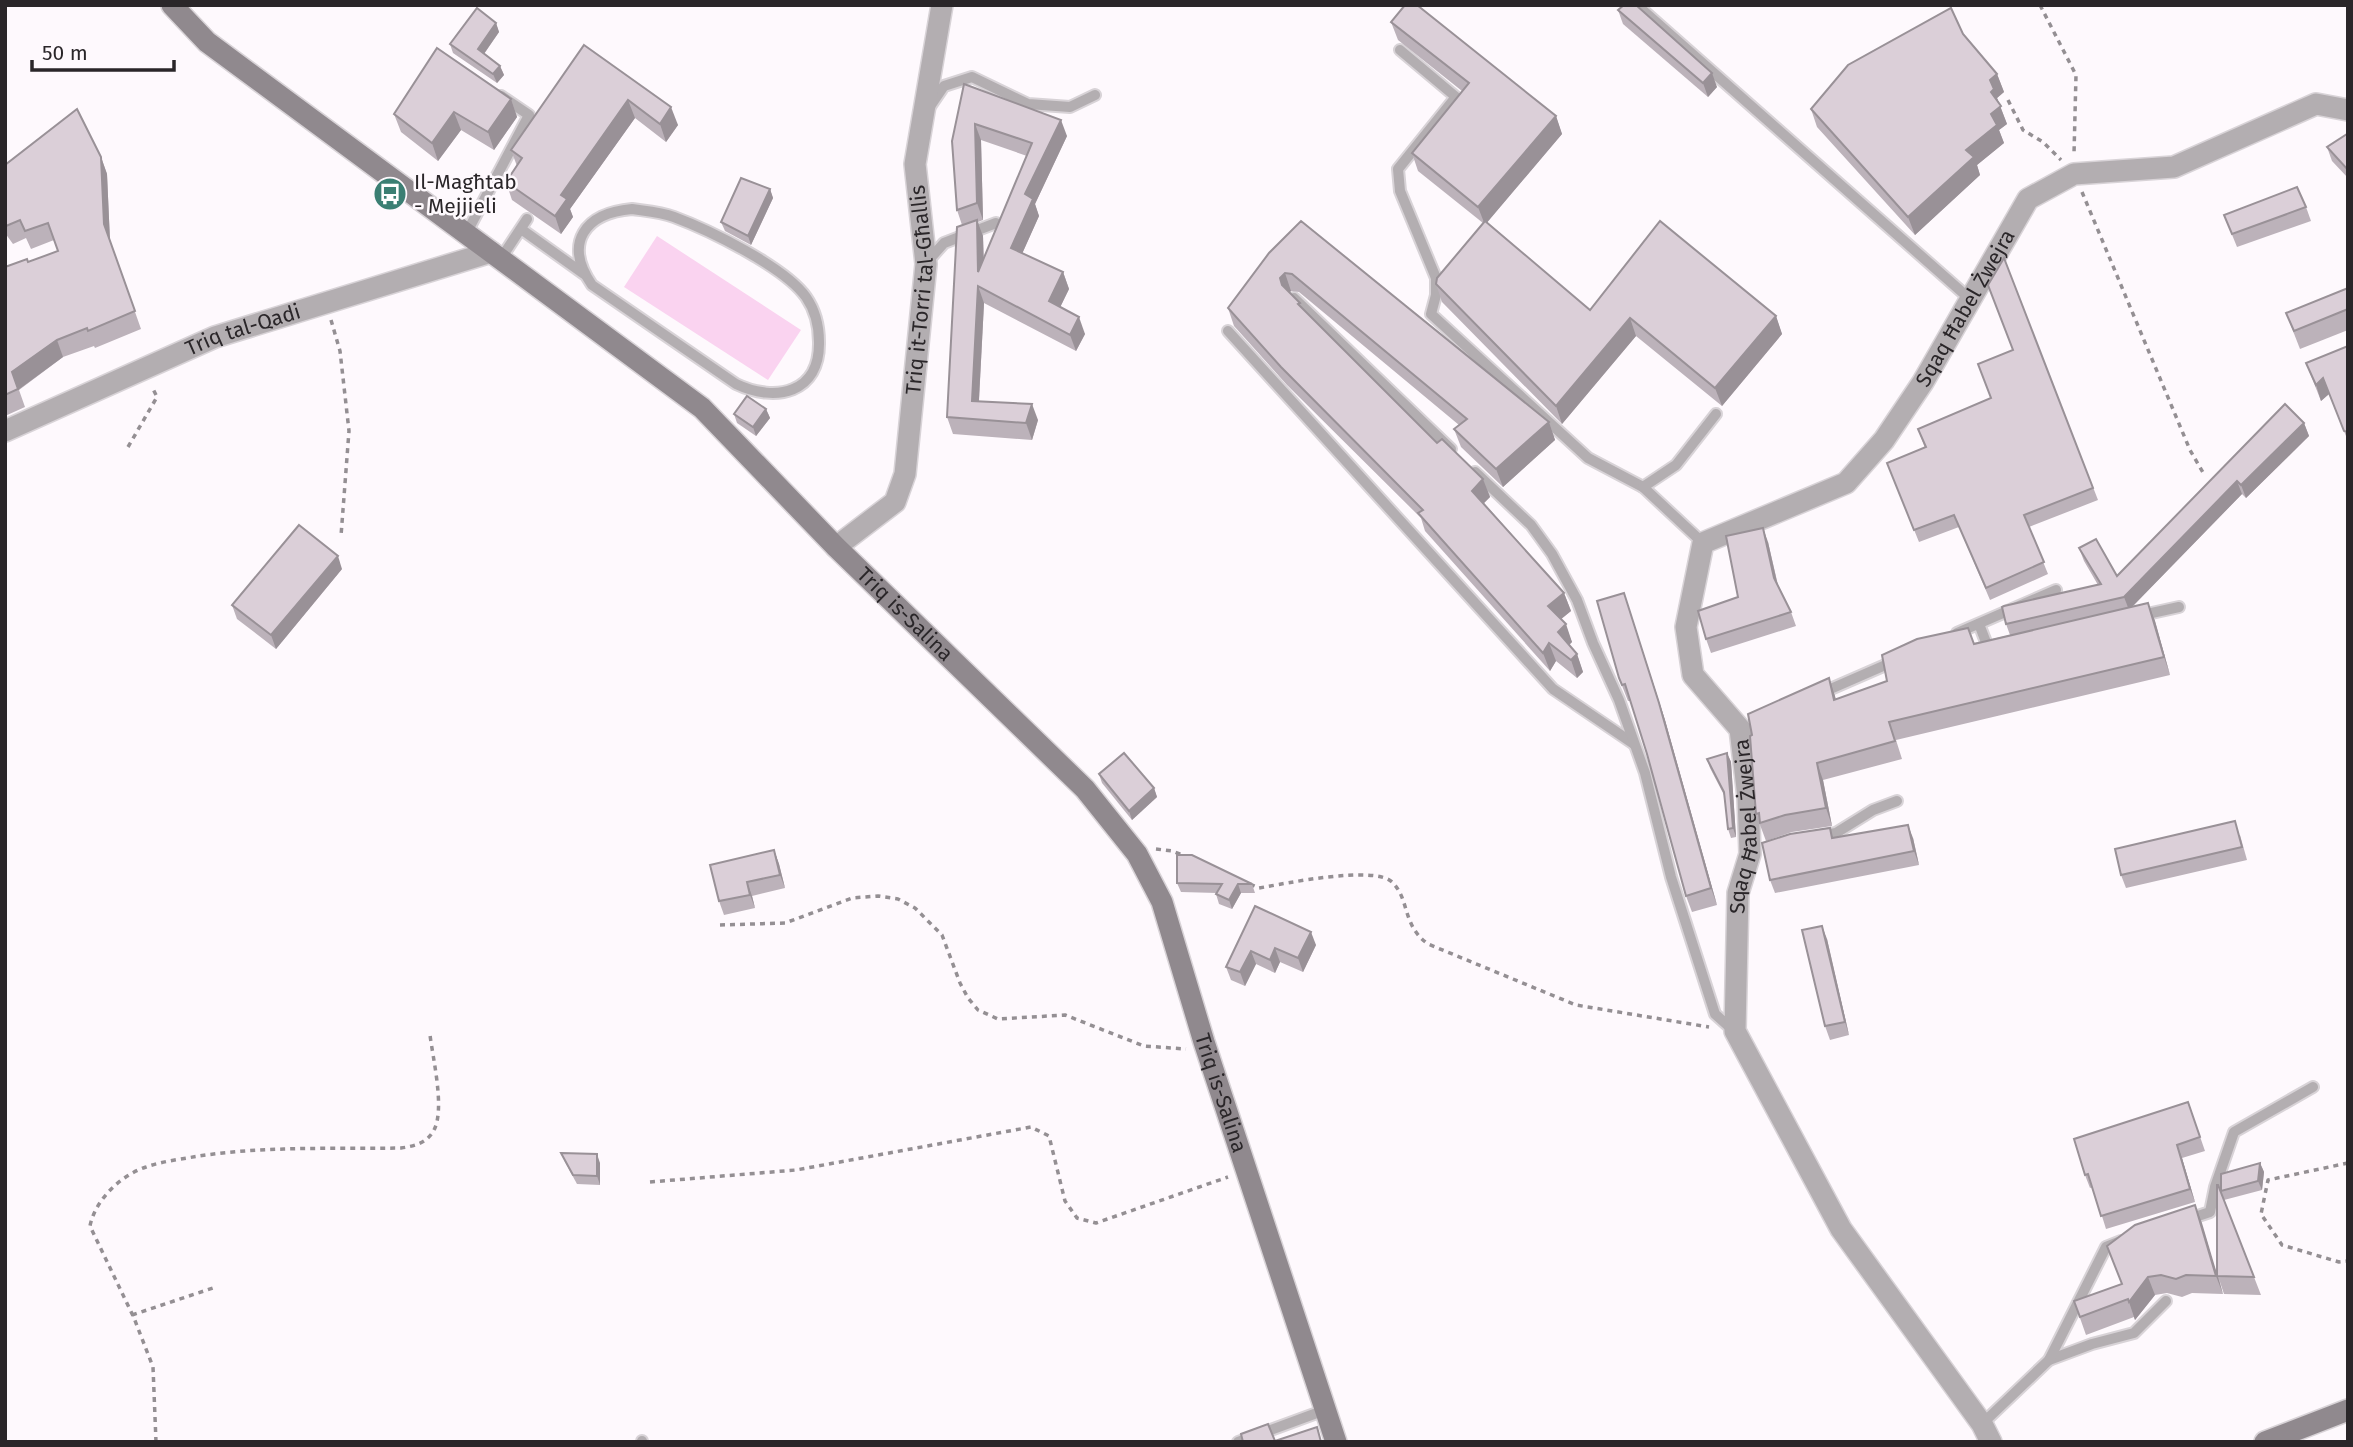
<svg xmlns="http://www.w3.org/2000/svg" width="2353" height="1447" viewBox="0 0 2353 1447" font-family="'Fira Sans',sans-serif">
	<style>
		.green { fill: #fad3f0 }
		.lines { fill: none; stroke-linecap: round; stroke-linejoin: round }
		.service-casing { stroke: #d8d3d7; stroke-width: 14 }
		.minor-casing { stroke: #d8d3d7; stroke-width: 24 }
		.secondary-casing { stroke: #d8d3d7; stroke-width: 24 }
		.path { stroke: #948f93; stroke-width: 3.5; stroke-dasharray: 5 5; stroke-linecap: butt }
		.service { stroke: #b3aeb1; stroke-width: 10 }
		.minor { stroke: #b3aeb1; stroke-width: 21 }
		.secondary { stroke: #90898e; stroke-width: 21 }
		.wall { fill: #bcb2ba; fill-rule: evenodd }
		.shaded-wall { fill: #999197 }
		.building { fill: #dbcfd8; stroke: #999197; stroke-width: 2 }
		.labels { text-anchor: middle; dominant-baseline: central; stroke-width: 5; stroke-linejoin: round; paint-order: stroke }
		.poi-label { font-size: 21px; fill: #2a2629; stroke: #fef9fd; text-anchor: start }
		.street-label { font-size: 21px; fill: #2a2629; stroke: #fef9fd }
	</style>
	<rect width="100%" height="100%" fill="#fef9fd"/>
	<path class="green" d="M657,236L801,330L768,380L624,287Z"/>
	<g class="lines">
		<defs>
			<g id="service">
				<path d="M1638,6L1971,300"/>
				<path d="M1400,50L1456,97L1398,169L1400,191L1436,278V295L1431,314L1588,458L1643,487L1703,543"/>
				<path d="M931,105L944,86L972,77L1028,104L1070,107L1095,95"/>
				<path d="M632,209C646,211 661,212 674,217C709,230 785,267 806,297C815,310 819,326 819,342C820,393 776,403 736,384L592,285C563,243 585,213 632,209Z"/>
				<path d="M521,229L584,274"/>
				<path d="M466,234L529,115L501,96"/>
				<path d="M500,260L527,219"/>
				<path d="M927,262L944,243L996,223"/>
				<path d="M1294,298L1451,449"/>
				<path d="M1228,331L1553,689L1634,744"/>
				<path d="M1475,472L1531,525L1552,554L1577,600L1593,643L1619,700L1645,773L1671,877L1715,1014L1734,1031"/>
				<path d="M1643,487L1676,465L1716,414"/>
				<path d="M2138,616L2179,607"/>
				<path d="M1979,624L1989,650H1993"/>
				<path d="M1957,633L2056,590"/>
				<path d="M1819,694L1897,660"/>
				<path d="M1820,836L1836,833L1873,810L1897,801"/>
				<path d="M2186,1220L2210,1212L2215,1187L2234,1132L2313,1087"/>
				<path d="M2049,1360L2092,1344L2134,1333L2166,1301"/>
				<path d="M1982,1424L2049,1360L2106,1247L2121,1241"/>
				<path d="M642,1441V1442"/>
				<path d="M1238,1442L1325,1410"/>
			</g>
			<g id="minor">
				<path id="s1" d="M5,431L215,337L491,252"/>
				<path id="s2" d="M836,547L895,502L905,474L926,264L915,164L942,5"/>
				<path id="s3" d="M1991,1442L1982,1424L1841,1229L1735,1031L1738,893L1750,854L1748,797L1740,729L1693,675L1686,627L1703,543L1846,483L1884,440L1923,382L2028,199L2074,174L2174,167L2316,104L2348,110"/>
			</g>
			<g id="secondary">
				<path id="s4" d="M172,5L207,42L702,408L836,547L1085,789L1137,854L1162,902L1204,1042L1336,1442"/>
				<path d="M2265,1442L2348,1410"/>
			</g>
		</defs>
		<use href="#service" class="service-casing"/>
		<use href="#minor" class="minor-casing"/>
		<use href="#secondary" class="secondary-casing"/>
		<g class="path">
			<path d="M2040,5L2076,75L2074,154"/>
			<path d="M2008,100L2023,130L2043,142L2061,160"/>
			<path d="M2082,192L2190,450L2205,476"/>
			<path d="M331,320L340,351L349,431L341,536"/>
			<path d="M128,447L157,397L152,387"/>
			<path d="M1156,849L1172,851L1185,856"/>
			<path d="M1250,884L1259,888C1283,884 1377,864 1393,883C1410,901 1402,925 1428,944L1576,1005L1709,1027"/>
			<path d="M720,925L785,923L852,898L878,896L898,899L915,908L942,935L960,983L968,998L978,1010L998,1019L1065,1015L1144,1046L1186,1049"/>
			<path d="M2348,1163L2268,1180L2261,1214L2282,1245L2339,1262L2348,1261"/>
			<path d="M650,1182L796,1170L1031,1127L1049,1136L1065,1201L1077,1218L1096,1223L1228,1177"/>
			<path d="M132,1315L213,1288"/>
			<path d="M156,1442L153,1367L134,1318L90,1226C95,1200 121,1175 146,1167C163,1161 182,1159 199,1156C266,1146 334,1149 401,1148C415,1146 427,1143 434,1130C445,1109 433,1059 430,1035"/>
		</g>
		<use href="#service" class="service"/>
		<use href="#minor" class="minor"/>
		<use href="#secondary" class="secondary"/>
	</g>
	<g class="wall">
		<path d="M1618,10L1717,87L1708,97L1623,24Z"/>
		<path d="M1391,22L1556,116L1562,134L1487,222L1590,310L1776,316L1782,334L1722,406L1636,336L1562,424L1442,302L1436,284L1483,223L1418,171L1412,153L1462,91L1398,40Z"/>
		<path d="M496,23L499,32L484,54L500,66L504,75L497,83L453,53L450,44Z"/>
		<path d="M1963,34L1997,74L2004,92L1997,98L2007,124L1999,130L2004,143L1977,165L1980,175L1915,235L1817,127L1811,109Z"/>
		<path d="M584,45L678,125L666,142L635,118L570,209L573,217L561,234L512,200L506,182L517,166L511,150Z"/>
		<path d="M964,84L1067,136L1035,204L1039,216L1022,254L1063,272L1069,289L1060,307L1085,334L1076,351L984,303L979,401L1038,420L1032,440L953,434L947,417L962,225L957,210ZM981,140L1027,156L984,259L983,236L978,222L983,220Z"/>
		<path d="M511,99L517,117L494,150L461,130L438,161L401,132L394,114Z"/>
		<path d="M2348,135V178L2332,161L2327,147Z"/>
		<path d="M101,157L107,174L110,241L141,329L95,348L94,346L63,357L19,390L25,407L5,416V267L28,262L58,251L54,240L31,249L26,238L13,244L5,233V165Z"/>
		<path d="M770,189L773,198L751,245L725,231L721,222Z"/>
		<path d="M2306,207L2311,221L2237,247L2224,215Z"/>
		<path d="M1269,253L1549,422L1555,440L1503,487L1461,447L1454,429L1459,425L1299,292L1291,291L1289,293L1300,303L1301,308L1437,443L1483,479L1490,497L1484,503L1564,593L1571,611L1561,619L1572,642L1569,645L1577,654L1583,672L1577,678L1556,661L1550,671L1425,531L1421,518L1287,385L1234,326L1228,308Z"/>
		<path d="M2004,258L2098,500L2029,527L2048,574L1990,600L1959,527L1919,542L1887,463L1925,448L1918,429L1991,398L2013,350Z"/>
		<path d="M2348,288V330L2300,349L2286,313Z"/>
		<path d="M2348,346V441L2329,394L2321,401L2306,363Z"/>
		<path d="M766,409L770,418L756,436L737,423L734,414Z"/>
		<path d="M2304,423L2309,436L2246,498L2242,494L2132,607L2148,603L2155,621L2170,675L1896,740L1902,759L1823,780L1832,826L1792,832L1766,841L1756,814L1752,735L1829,678L1836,700L1887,681L1974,643L2010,635L2006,624L2098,585L2084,561L2079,548L2117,576Z"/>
		<path d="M1768,542L1778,585L1791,612L1796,626L1711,653L1706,639L1738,597Z"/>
		<path d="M342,569L276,649L237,619L232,605Z"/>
		<path d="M1624,593L1665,720L1717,905L1692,912L1686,896L1647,754L1630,701H1628L1619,678Z"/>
		<path d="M1727,753L1731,762L1736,837L1731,838L1728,829L1724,795L1710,768L1707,759Z"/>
		<path d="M1099,774L1154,788L1157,797L1132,820L1102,783Z"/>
		<path d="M2240,835L2247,860L2126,888L2121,875Z"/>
		<path d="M1913,838L1919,865L1775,893L1770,880Z"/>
		<path d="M774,850L779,864L785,888L752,896L755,908L724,915L719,901Z"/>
		<path d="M1177,883L1252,884L1255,893H1241L1232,909L1219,904L1216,894L1217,893L1181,892Z"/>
		<path d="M1255,906L1316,945L1303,972L1280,962L1275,973L1256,964L1245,986L1231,980L1226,967Z"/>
		<path d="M1827,939L1849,1035L1830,1040L1825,1026Z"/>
		<path d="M2188,1102L2205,1151L2182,1158L2195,1202L2106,1229L2093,1187L2090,1188L2085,1175Z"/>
		<path d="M561,1153L600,1163V1185L577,1184L565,1162Z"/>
		<path d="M2260,1163L2264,1172L2262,1190L2224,1200L2261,1295L2224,1294L2219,1279L2223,1294L2192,1293L2182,1297L2167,1293L2155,1295L2135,1320L2134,1317L2086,1335L2074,1301L2122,1284L2195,1205L2217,1275L2221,1191Z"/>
	</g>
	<g class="shaded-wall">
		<path d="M496,23L499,32L481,58L478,49Z"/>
		<path d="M500,66L504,75L497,83L493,74Z"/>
		<path d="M1712,73L1717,87L1708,97L1703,83Z"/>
		<path d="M1997,74L2004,92L1997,98L2007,124L1999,130L2004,143L1977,165L1980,175L1915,235L1908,217L1966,150L1991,114L1990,80Z"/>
		<path d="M511,99L517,117L494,150L488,132Z"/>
		<path d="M628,100L635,118L570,209L573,217L561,234L555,216L561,195Z"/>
		<path d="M671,107L678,125L666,142L660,124Z"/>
		<path d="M454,112L461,130L438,161L432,143Z"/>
		<path d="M1556,116L1562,134L1485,225L1478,207Z"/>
		<path d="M1061,120L1067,136L1035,204L1039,216L1017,265L1011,248L1025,194Z"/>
		<path d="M975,124L981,140L983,220L977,203Z"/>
		<path d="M101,157L107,174L110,241L141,329L104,224Z"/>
		<path d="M770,189L773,198L751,245L748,236Z"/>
		<path d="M977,220L983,236L984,289L978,272Z"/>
		<path d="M1063,272L1069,289L1055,318L1049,301Z"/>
		<path d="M1285,273L1291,291L1287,295L1282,285L1280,278Z"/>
		<path d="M978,286L984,303L978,417L972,401Z"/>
		<path d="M1776,316L1782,334L1722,406L1715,388Z"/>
		<path d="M1079,317L1085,334L1076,351L1070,335Z"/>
		<path d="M1630,318L1636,336L1562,424L1556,406Z"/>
		<path d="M57,340L63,357L18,390L12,372Z"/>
		<path d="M2323,378L2329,394L2321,401L2316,385Z"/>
		<path d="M1032,404L1038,420L1032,440L1026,423Z"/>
		<path d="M766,409L770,418L756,436L753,427Z"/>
		<path d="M1549,422L1555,440L1503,487L1496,469Z"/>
		<path d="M2304,423L2309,436L2246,498L2241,485Z"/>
		<path d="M1483,479L1490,497L1479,508L1472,491Z"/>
		<path d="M2237,481L2242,494L2129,610L2124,597Z"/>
		<path d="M1763,528L1768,542L1779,591L1774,578Z"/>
		<path d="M338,556L342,569L276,649L271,635Z"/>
		<path d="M1564,593L1571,611L1555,624L1548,606Z"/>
		<path d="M1624,593L1665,720L1717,905L1711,888Z"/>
		<path d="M2148,603L2155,621L2170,675L2164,657Z"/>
		<path d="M1566,624L1572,642L1564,650L1558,632Z"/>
		<path d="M1549,643L1556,661L1550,671L1543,653Z"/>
		<path d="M1577,654L1583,672L1577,678L1571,660Z"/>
		<path d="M1829,678L1835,696L1840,718L1834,700Z"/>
		<path d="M1727,753L1731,762L1736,837L1733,828Z"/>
		<path d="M1817,763L1823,780L1832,826L1826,808Z"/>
		<path d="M1154,788L1157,797L1132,820L1129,811Z"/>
		<path d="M1908,825L1913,838L1919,865L1914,851Z"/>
		<path d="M774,850L779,864L785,888L780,875Z"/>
		<path d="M747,882L752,896L755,908L750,895Z"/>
		<path d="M1238,884L1241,893L1232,909L1229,900Z"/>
		<path d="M1822,926L1827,939L1849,1035L1845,1022Z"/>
		<path d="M1311,932L1316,945L1303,972L1298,958Z"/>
		<path d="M1275,948L1280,962L1275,973L1270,960Z"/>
		<path d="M1251,951L1256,964L1245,986L1240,972Z"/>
		<path d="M2177,1145L2182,1158L2195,1202L2190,1189Z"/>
		<path d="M597,1154L600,1163V1185L597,1176Z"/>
		<path d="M2260,1163L2264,1172L2262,1190L2258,1181Z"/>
		<path d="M2195,1205L2202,1223L2223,1294L2216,1276Z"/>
		<path d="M2148,1277L2155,1295L2135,1320L2129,1302Z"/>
	</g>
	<g class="building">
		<path d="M1405,5H1417L1556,116L1478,207L1412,153L1469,83L1391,22Z"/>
		<path d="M1624,5H1636L1712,73L1703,83L1618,10Z"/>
		<path d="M477,8L496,23L478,49L500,66L493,74L450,44Z"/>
		<path d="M1951,8L1963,34L1997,74L1990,80L1994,89L1991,92L2001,106L1991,114L1997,125L1966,150L1974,157L1908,217L1811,109L1848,65Z"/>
		<path d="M584,45L671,107L660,124L628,100L561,195L567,199L555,216L506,182L522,158L511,150Z"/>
		<path d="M437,48L511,99L488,132L454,112L432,143L394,114Z"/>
		<path d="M964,84L1061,120L1025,194L1033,199L1011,248L1063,272L1049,301L1079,317L1070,335L978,286L972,401L1032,404L1026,423L947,417L957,227L977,220L978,272L1032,143L975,124L977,203L957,210L952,141Z"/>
		<path d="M77,109L101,157L104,224L135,311L88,331L87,328L57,340L12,372L18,389L5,395V267L27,259L28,262L58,251L48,223L25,231L20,220L6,226L5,225V165Z"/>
		<path d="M2347,134L2348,135V170L2327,147Z"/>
		<path d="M741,178L770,189L748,236L721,222Z"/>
		<path d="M2297,187L2306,207L2232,234L2224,215Z"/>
		<path d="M1301,221L1549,422L1496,469L1454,429L1467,419L1292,274L1285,273L1280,278L1282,285L1300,303L1298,304L1437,443L1442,439L1483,479L1472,491L1564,593L1548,606L1566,624L1558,632L1577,654L1571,660L1549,643L1543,653L1418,513L1423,510L1281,367L1228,308L1269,253Z"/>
		<path d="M1485,221L1590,310L1660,221L1776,316L1715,388L1630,318L1556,406L1436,284L1437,278Z"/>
		<path d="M2004,258L2093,488L2024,515L2044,562L1986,588L1954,515L1914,530L1887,463L1926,447L1918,429L1991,398L1978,364L2013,350L1988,285Z"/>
		<path d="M2348,288V309L2294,331L2286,313Z"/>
		<path d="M2348,346V432L2344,431L2323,378L2316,385L2306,363Z"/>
		<path d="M747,396L766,409L753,427L734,414Z"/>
		<path d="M2285,404L2304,423L2241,485L2237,481L2124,597L2006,624L2002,607L2004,606L2101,584L2079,548L2096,539L2117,576Z"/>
		<path d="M299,525L338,556L271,635L232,605Z"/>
		<path d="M1763,528L1774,578L1791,612L1706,639L1698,611L1738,597L1726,536Z"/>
		<path d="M1624,593L1659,703L1711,888L1686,896L1647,754L1625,684L1622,685L1619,678L1597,601Z"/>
		<path d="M2148,603L2164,657L1889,722L1895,741L1817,763L1826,808L1785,815L1760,823L1759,813L1756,814L1750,736L1752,735L1748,714L1829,678L1834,700L1887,681L1882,655L1917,639L1968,628L1974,644Z"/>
		<path d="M1124,753L1154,788L1129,811L1099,774Z"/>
		<path d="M1727,753L1733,828L1728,829L1724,792L1707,759Z"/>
		<path d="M2235,821L2242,847L2121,875L2115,849Z"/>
		<path d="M1908,825L1914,851L1770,880L1762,843L1790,834L1830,828L1832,838Z"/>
		<path d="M774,850L780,875L747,882L750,895L719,901L710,865Z"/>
		<path d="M1177,855H1192L1252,884H1238L1229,900L1216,894L1222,884L1177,883Z"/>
		<path d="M1255,906L1311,932L1298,958L1275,948L1270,960L1251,951L1240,972L1226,967Z"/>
		<path d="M1822,926L1845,1022L1825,1026L1802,930Z"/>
		<path d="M2188,1102L2200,1137L2177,1145L2190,1189L2101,1216L2088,1174L2085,1175L2074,1139Z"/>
		<path d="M561,1153L597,1154V1176L573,1175Z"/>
		<path d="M2260,1163L2258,1181L2221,1191V1174Z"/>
		<path d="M2217,1185H2218L2254,1277L2217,1276Z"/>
		<path d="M2195,1205L2216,1276L2186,1275L2176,1279L2161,1275L2148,1277L2129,1302L2128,1299L2080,1317L2074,1301L2122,1284L2107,1246L2135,1225Z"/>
		<path d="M1268,1424L1275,1441L1317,1427L1321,1442H1243L1241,1434Z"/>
	</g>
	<defs>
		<symbol id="bus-disc" viewBox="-11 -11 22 22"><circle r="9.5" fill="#3b7f73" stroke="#fef9fd"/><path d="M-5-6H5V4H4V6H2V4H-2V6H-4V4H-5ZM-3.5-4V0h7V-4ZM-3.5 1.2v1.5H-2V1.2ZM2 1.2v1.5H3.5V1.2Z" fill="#fff"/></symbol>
	</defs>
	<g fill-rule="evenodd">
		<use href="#bus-disc" x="371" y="175" width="38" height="38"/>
	</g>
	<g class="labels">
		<g class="poi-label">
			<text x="414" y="182">Il-Magħtab<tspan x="414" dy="24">- Mejjieli</tspan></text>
		</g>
		<g class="street-label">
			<text stroke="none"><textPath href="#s2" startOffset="289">Triq it-Torri tal-Għallis</textPath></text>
			<text stroke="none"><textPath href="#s3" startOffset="1363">Sqaq Ħabel Żwejra</textPath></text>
			<text stroke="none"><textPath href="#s1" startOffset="259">Triq tal-Qadi</textPath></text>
			<text stroke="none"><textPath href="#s4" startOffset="956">Triq is-Salina</textPath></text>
			<text stroke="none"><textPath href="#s3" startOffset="691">Sqaq Ħabel Żwejra</textPath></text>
			<text stroke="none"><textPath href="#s4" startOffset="1544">Triq is-Salina</textPath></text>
		</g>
	</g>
	<rect width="2353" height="1447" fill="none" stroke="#2a2629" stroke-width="14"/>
	<path d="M32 60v10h142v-10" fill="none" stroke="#2a2629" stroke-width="3.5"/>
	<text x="42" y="60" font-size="21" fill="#2a2629" stroke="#fef9fd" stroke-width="5" paint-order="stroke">50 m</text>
</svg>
